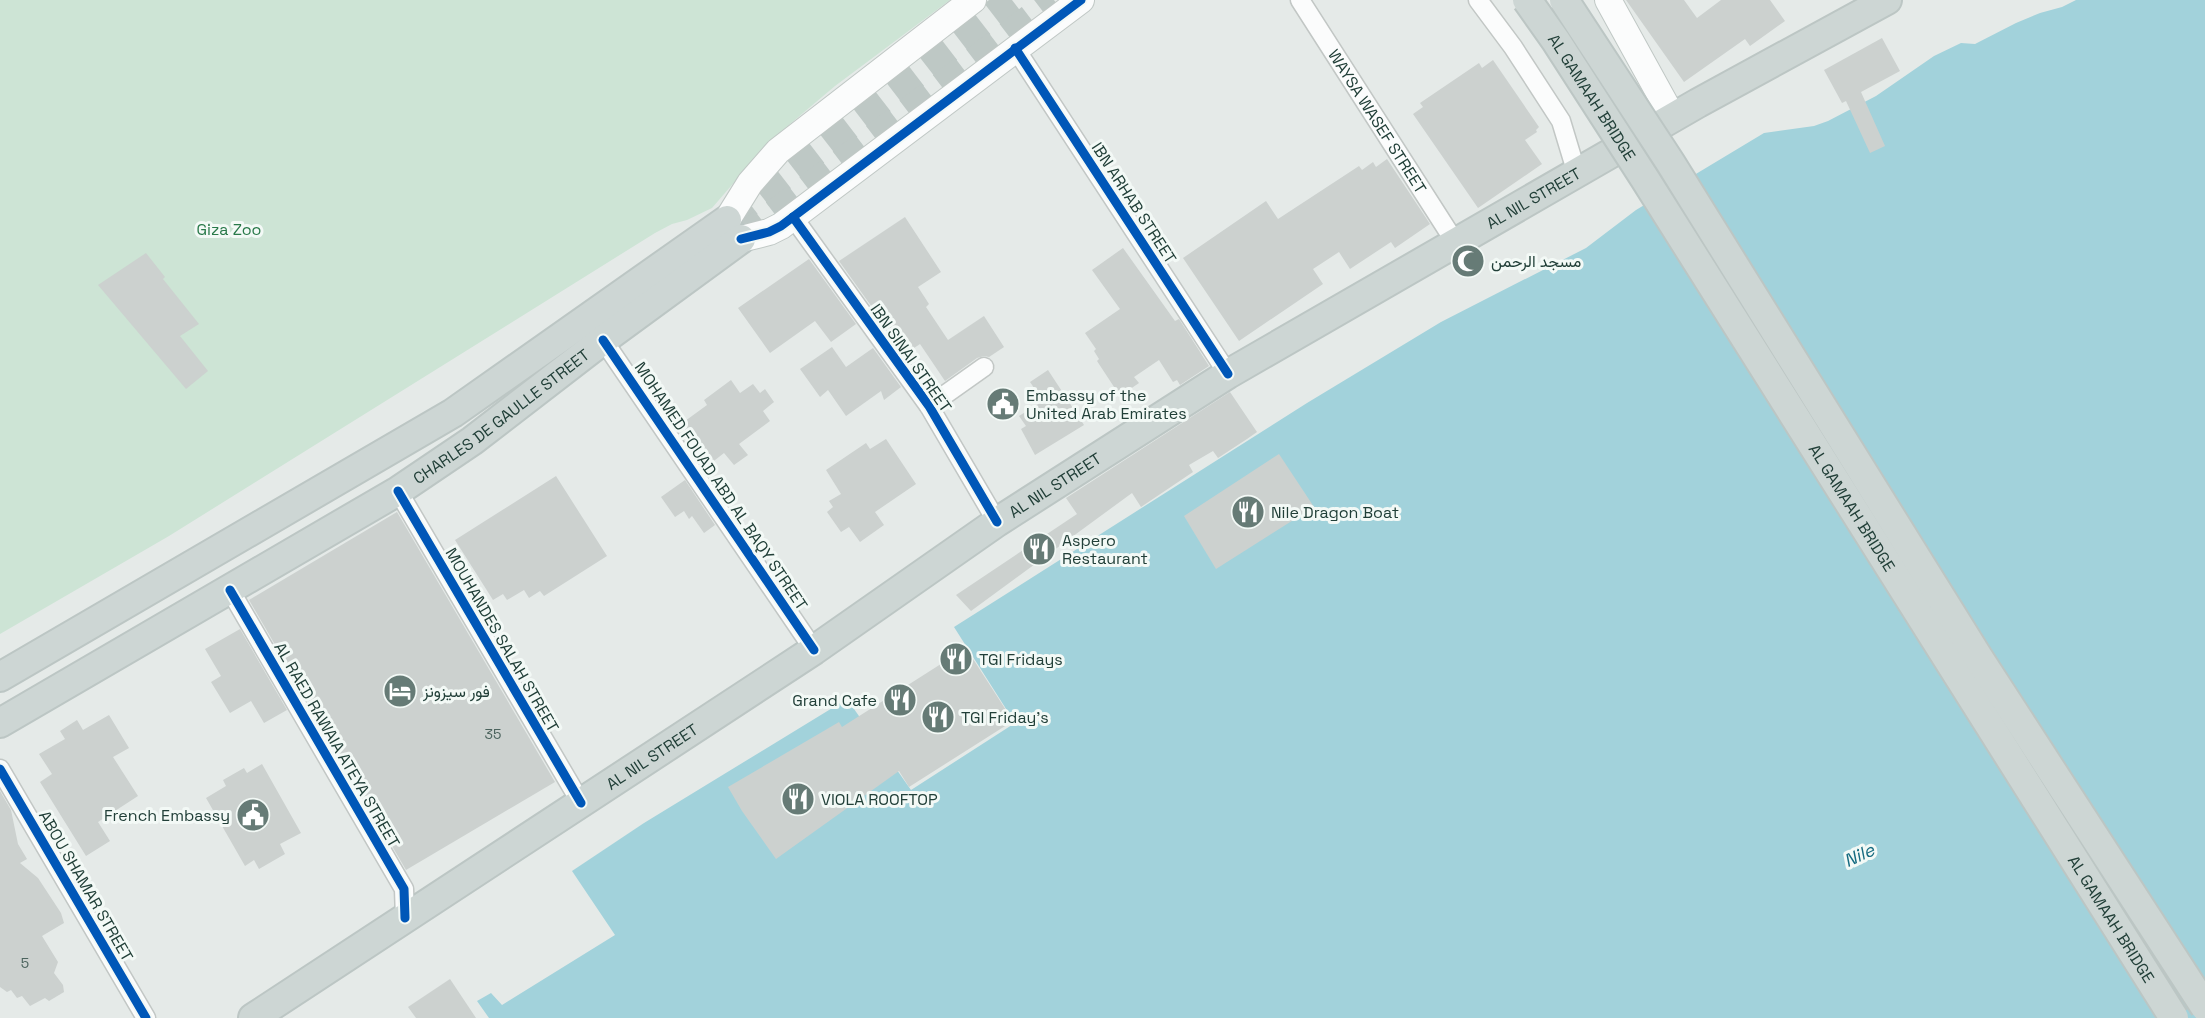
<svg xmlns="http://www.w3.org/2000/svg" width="2205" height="1018" viewBox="0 0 2205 1018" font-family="'Space Grotesk',Vazirmatn,sans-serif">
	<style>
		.green { fill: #cde4d5 }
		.water { fill: #a2d2db }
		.building { fill: #ccd1cf }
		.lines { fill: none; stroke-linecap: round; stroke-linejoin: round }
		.primary-tunnel { stroke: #bec8c5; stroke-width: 28; stroke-dasharray: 28 14; stroke-linecap: butt }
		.street-casing { stroke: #c2c7c5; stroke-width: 21 }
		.secondary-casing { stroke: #c0c8c5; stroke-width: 28 }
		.primary-casing { stroke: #bcc6c4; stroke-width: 32 }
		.street { stroke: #fbfcfc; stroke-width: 18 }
		.secondary { stroke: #fbfcfc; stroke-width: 26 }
		.primary { stroke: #cdd6d4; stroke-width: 28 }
		.primary-bridge-casing { stroke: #bcc6c4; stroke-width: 32; stroke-linecap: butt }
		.primary-bridge { stroke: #cdd6d4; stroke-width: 28 }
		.cycleway-casing { stroke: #f3f9f6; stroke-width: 13 }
		.cycleway { stroke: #0057b8; stroke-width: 9 }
		.labels { text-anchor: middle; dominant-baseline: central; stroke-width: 6; stroke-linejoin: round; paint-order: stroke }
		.number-label { font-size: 14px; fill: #4c645e }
		.street-label { font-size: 16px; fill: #213f38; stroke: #f3f9f6 }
		.park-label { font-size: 16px; fill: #287949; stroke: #f3f9f6 }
		.poi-label { font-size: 16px; fill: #213f38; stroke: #f3f9f6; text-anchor: start }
		.water-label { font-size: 18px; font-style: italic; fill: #166b80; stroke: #f3f9f6 }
	</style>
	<rect width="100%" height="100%" fill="#e5eae8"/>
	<path class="green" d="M0,0H950L835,86L783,130L756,157L712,208L687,220L672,224L655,233L169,536L0,634Z"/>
	<path class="water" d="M2076,0H2205V1018H489L477,1001L491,993L502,1005L615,935L572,871L644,823L847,699L911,790L1015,723L954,627L1307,403L1441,322L1586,248L1636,210L1764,133L1814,126L1828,121L1876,96L1934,56L1961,43L1975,44L2016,23L2040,13L2062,7Z"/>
	<g class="building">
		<path d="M1626,0H1684L1697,18L1721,0H1770L1785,21L1750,46L1745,39L1684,82Z"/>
		<path d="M1882,38L1900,71L1861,92L1885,146L1870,153L1846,101L1842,103L1824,70Z"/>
		<path d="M1493,60L1539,127L1536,130L1537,132L1525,140L1542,164L1478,208L1413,114L1423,107L1420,103L1479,63L1482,68Z"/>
		<path d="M1387,159L1430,224L1395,248L1391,242L1350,269L1339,252L1313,269L1323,284L1239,341L1183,258L1266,201L1278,219L1359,166L1362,170L1373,162L1376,167Z"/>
		<path d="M905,217L941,272L918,287L929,304L926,307L948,340L984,316L1004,347L989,357L984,356L977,358L945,381L920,344L911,350L903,338L897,342L839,261Z"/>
		<path d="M1123,248L1175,321L1179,319L1209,366L1180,385L1177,380L1173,382L1159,360L1134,377L1139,383L1120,396L1097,361L1099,359L1094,351L1096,349L1085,333L1120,309L1092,270Z"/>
		<path d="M1474,251L1481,263L1463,273L1456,261Z"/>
		<path d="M146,253L165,277L163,279L199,324L180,336L208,371L186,389L98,285Z"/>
		<path d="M809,259L856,324L831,342L815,321L770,353L738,308Z"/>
		<path d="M832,347L846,367L873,348L901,387L884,400L881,391L846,416L828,390L820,397L800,369Z"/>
		<path d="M1048,370L1084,425L1035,455L1021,429L1026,426L1019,416L1043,401L1030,382Z"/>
		<path d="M731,380L740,393L753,384L760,393L765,389L774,402L763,411L770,421L739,444L748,455L734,465L724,453L710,464L681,424L707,405L704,400Z"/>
		<path d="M1230,392L1257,432L1247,439L1218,458L1213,451L1189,465L1193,472L1141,507L1132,493L971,611L956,595L1077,514L1066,498Z"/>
		<path d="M886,439L916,484L875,512L884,525L860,542L849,527L841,532L827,512L833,507L829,501L841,494L826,470L866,443L870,449Z"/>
		<path d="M1279,454L1314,507L1216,569L1184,516Z"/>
		<path d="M556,476L607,556L544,596L540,591L529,598L524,590L507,600L503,594L493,600L455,540Z"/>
		<path d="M685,480L715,525L704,533L692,516L689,519L684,511L675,517L661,497Z"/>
		<path d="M397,512L555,782L406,870L249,600Z"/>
		<path d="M240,629L287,710L264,723L251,701L230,713L211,682L221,676L205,649Z"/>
		<path d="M966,648L1013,721L909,787L899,771L776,859L742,811L728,787L839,722L842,727Z"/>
		<path d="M109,715L129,748L113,757L138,796L98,822L110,841L86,856L40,782L52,774L39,754L65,739L60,731L77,720L83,730Z"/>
		<path d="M262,764L301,833L280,844L285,854L259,869L254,860L245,866L206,798L226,786L223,780L244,768L247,773Z"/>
		<path d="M0,791L11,810L18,844L27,859L20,863L38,878L61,913L64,923L42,936L58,962L54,973L63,985L64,992L49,1001L45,998L30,1006L22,996L17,998L11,990L7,992L0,987Z"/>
		<path d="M450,979L476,1018H416L408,1007Z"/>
	</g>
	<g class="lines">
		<g class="primary-tunnel">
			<path d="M727,220L1012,0"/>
			<path d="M741,239L1054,0"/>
		</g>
		<defs>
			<g id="street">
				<path id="s1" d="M1300,0L1455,242"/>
				<path d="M1478,0L1513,47L1561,121L1577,174"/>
				<path d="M1015,48L1228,374"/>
				<path d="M793,217L929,406L997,522"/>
				<path d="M603,340L814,650"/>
				<path d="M929,406L984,367"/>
				<path d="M398,491L581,803"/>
				<path d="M230,590L404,889L405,918"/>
				<path d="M0,769L146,1018"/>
			</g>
			<g id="secondary">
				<path d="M1608,0L1673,118"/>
				<path d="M727,220L750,183L778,151L973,0"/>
				<path d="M741,239L769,232L781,226L1081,0"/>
			</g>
			<g id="primary">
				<path d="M0,677L453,413L727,220"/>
				<path id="s2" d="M0,723L398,491L472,441L603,340L741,239"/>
				<path id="s3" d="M253,1018L814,650L997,522L1228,374L1698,103L1887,0"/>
			</g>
		</defs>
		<use href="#street" class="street-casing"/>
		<use href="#secondary" class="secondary-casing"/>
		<use href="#primary" class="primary-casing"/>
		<use href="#street" class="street"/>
		<use href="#secondary" class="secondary"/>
		<use href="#primary" class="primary"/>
		<defs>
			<g id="primary-bridge">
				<path id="s4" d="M1527,0L1556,41L1645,179L2174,1018"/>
				<path d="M1564,0L1670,162L1978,657L2205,1007"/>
			</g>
		</defs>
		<use href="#primary-bridge" class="primary-bridge-casing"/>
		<use href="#primary-bridge" class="primary-bridge"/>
		<defs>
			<g id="cycleway">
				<path d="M1015,48L1228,374"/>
				<path d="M793,217L929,406L997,522"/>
				<path d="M741,239L769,232L781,226L1081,0"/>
				<path d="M603,340L814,650"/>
				<path d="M398,491L581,803"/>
				<path d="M230,590L404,889L405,918"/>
				<path d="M0,769L146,1018"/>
			</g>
		</defs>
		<use href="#cycleway" class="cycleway-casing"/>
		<use href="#cycleway" class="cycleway"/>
	</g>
	<defs>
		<symbol id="mosque-disc" viewBox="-11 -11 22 22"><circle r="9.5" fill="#667b76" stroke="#f3f9f6"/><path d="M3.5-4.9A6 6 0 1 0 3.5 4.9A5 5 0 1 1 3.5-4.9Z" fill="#fff"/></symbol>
		<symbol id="civic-disc" viewBox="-11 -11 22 22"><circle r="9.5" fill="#667b76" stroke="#f3f9f6"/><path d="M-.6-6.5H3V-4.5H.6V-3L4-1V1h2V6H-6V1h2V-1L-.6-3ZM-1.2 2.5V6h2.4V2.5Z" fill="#fff"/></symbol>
		<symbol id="restaurant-disc" viewBox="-11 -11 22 22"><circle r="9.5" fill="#667b76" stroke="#f3f9f6"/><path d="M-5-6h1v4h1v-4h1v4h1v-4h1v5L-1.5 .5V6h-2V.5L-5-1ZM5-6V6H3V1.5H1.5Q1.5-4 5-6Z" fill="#fff"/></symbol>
		<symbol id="hotel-disc" viewBox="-11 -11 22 22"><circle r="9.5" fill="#667b76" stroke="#f3f9f6"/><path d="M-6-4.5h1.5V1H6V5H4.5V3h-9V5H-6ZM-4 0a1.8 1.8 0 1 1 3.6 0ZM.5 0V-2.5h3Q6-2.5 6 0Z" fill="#fff"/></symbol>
	</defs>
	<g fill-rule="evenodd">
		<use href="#mosque-disc" x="1449" y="242" width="38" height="38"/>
		<use href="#civic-disc" x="984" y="385" width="38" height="38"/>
		<use href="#restaurant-disc" x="1229" y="493" width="38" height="38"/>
		<use href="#restaurant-disc" x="1020" y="530" width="38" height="38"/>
		<use href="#restaurant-disc" x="937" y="640" width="38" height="38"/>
		<use href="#hotel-disc" x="381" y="672" width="38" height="38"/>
		<use href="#restaurant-disc" x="881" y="681" width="38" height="38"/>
		<use href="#restaurant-disc" x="919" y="698" width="38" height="38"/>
		<use href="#restaurant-disc" x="779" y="780" width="38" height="38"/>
		<use href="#civic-disc" x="234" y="796" width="38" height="38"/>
	</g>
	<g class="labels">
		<g class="number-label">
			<text x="493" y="734">35</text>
			<text x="25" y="963">5</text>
		</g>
		<g class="street-label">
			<text stroke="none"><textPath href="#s4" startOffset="117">AL GAMAAH BRIDGE</textPath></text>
			<text stroke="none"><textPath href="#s1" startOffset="144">WAYSA WASEF STREET</textPath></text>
			<text stroke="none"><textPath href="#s3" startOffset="1521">AL NIL STREET</textPath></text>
			<text transform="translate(1134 203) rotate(57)">IBN ARHAB STREET</text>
			<text transform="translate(911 358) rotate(55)">IBN SINAI STREET</text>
			<text stroke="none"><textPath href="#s2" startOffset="588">CHARLES DE GAULLE STREET</textPath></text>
			<text stroke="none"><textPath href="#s3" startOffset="963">AL NIL STREET</textPath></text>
			<text transform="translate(721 486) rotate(56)">MOHAMED FOUAD ABD AL BAQY STREET</text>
			<text stroke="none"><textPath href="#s4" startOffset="603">AL GAMAAH BRIDGE</textPath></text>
			<text transform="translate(502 640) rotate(60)">MOUHANDES SALAH STREET</text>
			<text transform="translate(337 745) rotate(60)">AL RAED RAWAIA ATEYA STREET</text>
			<text stroke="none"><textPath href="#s3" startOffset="477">AL NIL STREET</textPath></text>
			<text transform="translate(86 886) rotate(60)">ABOU SHAMAR STREET</text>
			<text stroke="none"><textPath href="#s4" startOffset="1089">AL GAMAAH BRIDGE</textPath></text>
		</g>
		<g class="park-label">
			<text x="229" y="229">Giza Zoo</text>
		</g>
		<g class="poi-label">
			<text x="1491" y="261">مسجد الرحمن</text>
			<text x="1026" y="395">Embassy of the<tspan x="1026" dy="18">United Arab Emirates</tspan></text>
			<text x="1271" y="512">Nile Dragon Boat</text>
			<text x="1062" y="540">Aspero<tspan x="1062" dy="18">Restaurant</tspan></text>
			<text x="979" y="659">TGI Fridays</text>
			<text x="423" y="691">فور سيزونز</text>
			<text x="877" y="700" text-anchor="end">Grand Cafe</text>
			<text x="961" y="717">TGI Friday's</text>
			<text x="821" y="799">VIOLA ROOFTOP</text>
			<text x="230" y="815" text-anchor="end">French Embassy</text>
		</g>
		<g class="water-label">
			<text transform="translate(1859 855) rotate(-25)">Nile</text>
		</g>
	</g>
</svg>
